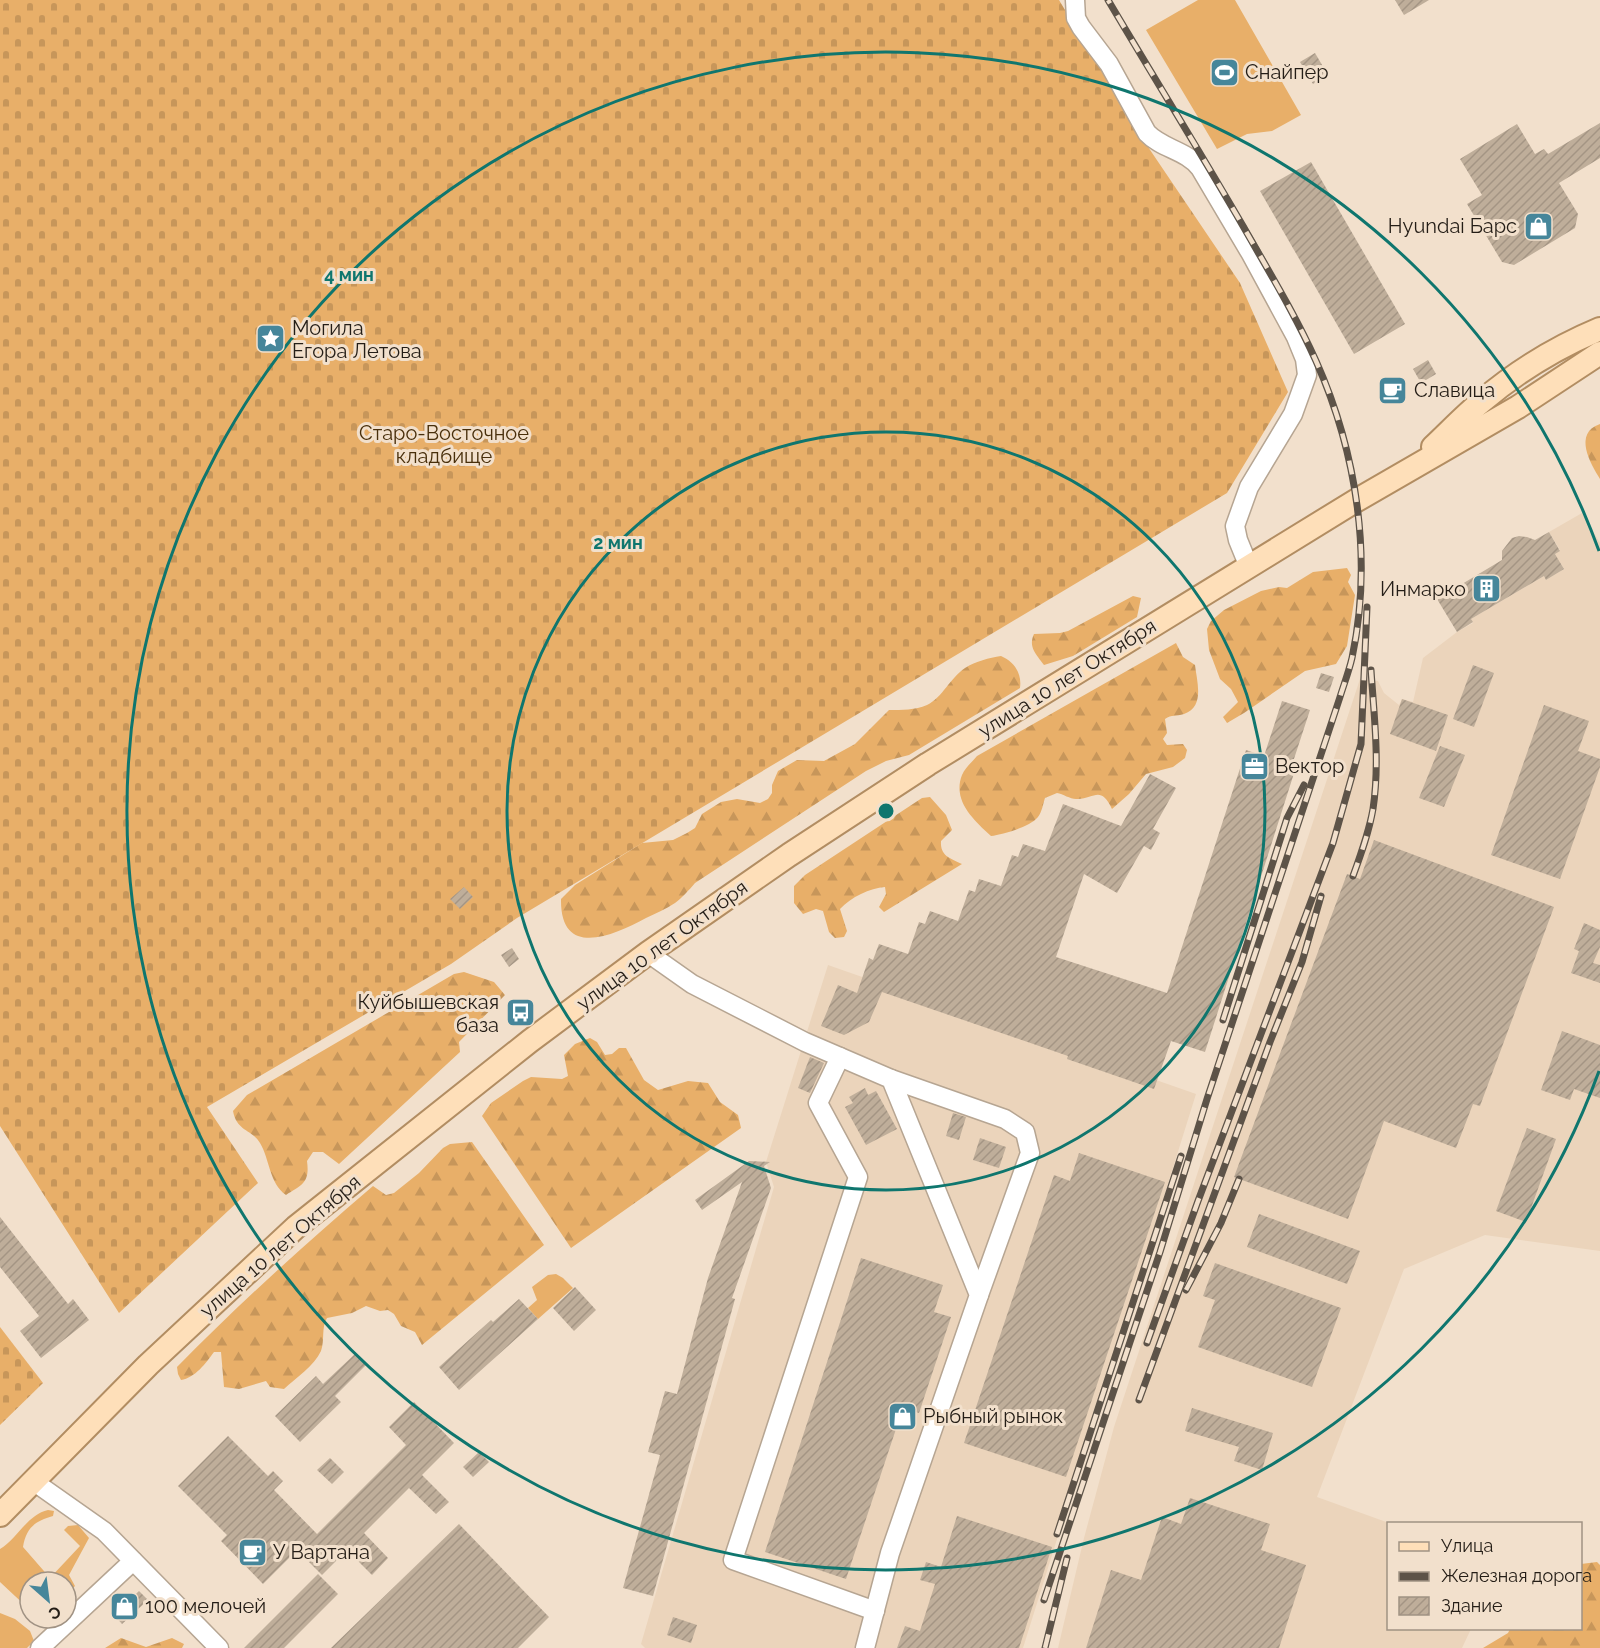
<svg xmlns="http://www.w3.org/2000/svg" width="1600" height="1648" viewBox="0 0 1600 1648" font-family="Raleway,sans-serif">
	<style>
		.built { fill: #ebd4bb }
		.grass { fill: #e8af69 }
		.forest { fill: url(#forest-firs) }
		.cemetery { fill: url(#cemetery-stones) }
		.building { fill: url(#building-hatch) }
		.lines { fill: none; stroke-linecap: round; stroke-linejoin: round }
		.minor-casing { stroke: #b6a592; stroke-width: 21 }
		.major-casing { stroke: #b28d62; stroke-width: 26 }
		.minor { stroke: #fff; stroke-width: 18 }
		.major { stroke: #fedfb9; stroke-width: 22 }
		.rail-casing { stroke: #5d5348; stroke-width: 7 }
		.rail { stroke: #f2e0cc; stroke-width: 4.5; stroke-dasharray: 14; stroke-linecap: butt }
		.ring { fill: none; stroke: #0f766e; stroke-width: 3 }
		.labels { text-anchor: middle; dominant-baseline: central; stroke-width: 6; stroke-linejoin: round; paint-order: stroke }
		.poi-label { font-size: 20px; fill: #241d16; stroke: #f2e0cc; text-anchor: start }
		.park-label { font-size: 20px; fill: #492f0b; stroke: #f2e0cc }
		.street-label { font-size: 20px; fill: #241d16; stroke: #f2e0cc }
		.centre { fill: #0f766e; stroke: #f2e0cc; stroke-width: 3 }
		.ring-label { font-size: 18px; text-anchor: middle; font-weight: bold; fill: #0f766e; stroke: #f2e0cc; stroke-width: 6; stroke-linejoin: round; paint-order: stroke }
	</style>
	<defs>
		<pattern id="forest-firs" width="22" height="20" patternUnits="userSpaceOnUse" patternTransform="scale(1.5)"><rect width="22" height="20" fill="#e8af69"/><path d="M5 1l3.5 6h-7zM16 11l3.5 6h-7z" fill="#c7965a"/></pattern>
		<pattern id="cemetery-stones" width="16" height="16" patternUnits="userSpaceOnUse" patternTransform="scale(1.5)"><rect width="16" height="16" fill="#e8af69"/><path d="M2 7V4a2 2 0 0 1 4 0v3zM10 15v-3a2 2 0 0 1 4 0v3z" fill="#c7965a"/></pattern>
		<pattern id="building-hatch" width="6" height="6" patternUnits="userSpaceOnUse" patternTransform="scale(1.5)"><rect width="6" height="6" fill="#bfae9a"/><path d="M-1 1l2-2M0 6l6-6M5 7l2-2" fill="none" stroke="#a49584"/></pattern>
	</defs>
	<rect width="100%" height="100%" fill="#f2e0cc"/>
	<g class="built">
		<path d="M1582,513L1600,543V1251L1485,1235L1404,1269L1317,1497L1389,1523L1388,1628L1471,1629L1462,1648H1058L1084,1538L1114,1427L1360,679L1378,681L1384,693L1399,705L1402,699L1413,702L1423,658L1457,632L1473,623L1471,619L1544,576L1546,580L1564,569L1555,554L1560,550L1549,532Z"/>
		<path d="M828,965L1196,1094L1023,1648H645L641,1644L774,1187L766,1162Z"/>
	</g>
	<g class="grass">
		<path d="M1198,0H1235L1301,115L1272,131L1247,134L1217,149L1146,30Z"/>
		<path d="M556,1274L563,1278L573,1288L538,1319L528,1308L537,1300L532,1287L548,1275Z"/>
		<path d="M48,1510L54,1511L53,1516C35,1521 26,1528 23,1547L50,1578L80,1546L64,1530L68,1526L78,1525L89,1538L69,1575L75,1586L66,1595V1582H30V1610L0,1582V1549C17,1539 28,1514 48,1510Z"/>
		<path d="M0,1613L15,1619L30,1631L34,1641L27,1648H0Z"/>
	</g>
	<g class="forest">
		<path d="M1600,424V479C1590,463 1573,433 1600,424Z"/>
		<path d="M1347,568L1351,575L1348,582L1355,595L1347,646L1336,664L1305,671L1244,713L1227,723L1223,717L1238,702L1231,689L1220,679L1209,650L1207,629L1211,621L1224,610L1261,591L1279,587L1287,588L1313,572Z"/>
		<path d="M1133,596L1141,598L1137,617L1073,656L1044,665C1036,654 1028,647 1034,634L1060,633L1068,631Z"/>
		<path d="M1176,643L1183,657L1195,665C1197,682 1205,707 1184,714C1176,717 1172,714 1165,719L1167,733L1163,739L1167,745L1183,744L1187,750L1185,758L1173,767L1146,774L1129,794L1112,809C1100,784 1094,800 1076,799C1070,799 1063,794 1057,793L1045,798C1043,804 1042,812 1038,817C1030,827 1004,834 991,836C974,820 952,801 962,775C965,768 972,762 977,756Z"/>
		<path d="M1001,656C1015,662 1022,674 1020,688L909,755L886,761L866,771L695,883C689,890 682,898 675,903C666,909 656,913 646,918C613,936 560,959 561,899L575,885L642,843L673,840L687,833L695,828L702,814L721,802L737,799L760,803L768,799L772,793V785L778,771L797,760L824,761L855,744L889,710C902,710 915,710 927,705C943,697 950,678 965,668C976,661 989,658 1001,656Z"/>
		<path d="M930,797L946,815L952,830L941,841C940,856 950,858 962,864L884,912L879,907L886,894L885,887C870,888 851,897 840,909L847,931L844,937L835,938L829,932L823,911L816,909L803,914L794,903V886L805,875L922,798Z"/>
		<path d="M464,972L494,982L505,995L459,1042L460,1052L339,1164L323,1152H313L307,1161C310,1183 302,1185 286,1195C269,1183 270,1160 260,1143C252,1129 237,1132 233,1111L247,1095L454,974Z"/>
		<path d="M590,1038L597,1042L605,1055L612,1054L619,1048H626L644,1080L658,1090L688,1081L708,1083L720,1102L738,1115L741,1128L571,1248L482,1116L491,1103L523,1081L531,1077L562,1079L568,1076L564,1055L575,1044Z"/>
		<path d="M472,1142L544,1245L422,1345L415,1332L401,1326L394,1314L388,1310L380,1311L366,1306L352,1313L327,1318C321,1328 325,1340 321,1351C314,1366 296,1378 284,1389L270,1387L266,1381L239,1389L224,1387L221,1352H214C206,1363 195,1378 181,1380L178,1374L177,1367C240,1303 305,1244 373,1186L386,1195L394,1193L419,1173L443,1148L450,1144Z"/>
		<path d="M1597,1562L1600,1565V1648H1483L1508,1633L1510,1629L1580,1628L1581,1564Z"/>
		<path d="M121,1638L146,1647L172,1638L184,1644L182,1648H105Z"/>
	</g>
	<g class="cemetery">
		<path d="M0,0H1059L1142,138L1240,283L1288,392L1227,493L517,918L451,964L207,1107L258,1183L119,1313L0,1126Z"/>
		<path d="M0,1327L43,1383L0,1425Z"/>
	</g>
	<g class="building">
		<path d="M1395,0H1429L1404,15Z"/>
		<path d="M1315,53L1328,75L1313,84L1300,62Z"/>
		<path d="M1600,123V158L1559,183L1578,214L1575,228L1514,265L1502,262L1467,204L1482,195L1460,159L1517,124L1535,154L1544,149L1548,154Z"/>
		<path d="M1311,162L1405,324L1354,354L1260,191Z"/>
		<path d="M1428,360L1436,374L1421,383L1413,369Z"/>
		<path d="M1549,532L1560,551L1555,554L1564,569L1546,580L1544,576L1471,619L1473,622L1457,632L1437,599L1502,560V551L1512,538L1519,536L1527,537L1535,540Z"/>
		<path d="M1473,665L1494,673L1474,727L1453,719Z"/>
		<path d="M1321,673L1334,677L1329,692L1316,688Z"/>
		<path d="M1402,699L1448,715L1436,751L1390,734Z"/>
		<path d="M1282,701L1310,710L1292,765L1296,767L1205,1052L1171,1041L1154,1089L1067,1059L1068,1056L882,992L869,1022L844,1035L821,1026L838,985L857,993L869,958L873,960L879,944L908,954L919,922L925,924L930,911L958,921L969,890L975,892L979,879L1001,886L1012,855L1018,857L1023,844L1045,851L1063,804L1121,826L1150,774L1176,788L1153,829L1160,833L1151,850L1144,846L1117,893L1084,874L1056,957L1167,993L1246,750L1264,756Z"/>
		<path d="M1544,705L1589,721L1578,751L1600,759V767L1560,879L1491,855Z"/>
		<path d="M1440,746L1465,755L1444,807L1419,798Z"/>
		<path d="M1374,840L1554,907L1480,1106L1473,1104L1456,1148L1384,1121L1348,1219L1234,1177L1347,874L1360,879Z"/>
		<path d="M464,887L473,897L460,909L450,899Z"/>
		<path d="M1584,923L1600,930V947L1593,963L1600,965V983L1571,973L1579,951L1574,949Z"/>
		<path d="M512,948L519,959L509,967L501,955Z"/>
		<path d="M1562,1031L1600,1045V1098L1574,1089L1570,1100L1541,1090Z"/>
		<path d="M810,1057L824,1063L810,1093L798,1088Z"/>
		<path d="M865,1088L868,1095L876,1091L897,1129L866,1145L845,1107L853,1103L849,1097Z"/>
		<path d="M953,1113L966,1117L959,1140L946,1136Z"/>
		<path d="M1527,1128L1556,1139L1526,1222L1496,1211Z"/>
		<path d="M980,1138L1006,1147L999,1168L973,1160Z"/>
		<path d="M1079,1153L1165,1182L1066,1477L964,1443L1054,1175L1070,1181Z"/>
		<path d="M749,1161L770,1162L764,1166L771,1188L732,1298L735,1299L653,1596L623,1588L660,1455L648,1452L665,1391L677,1394L708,1278L742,1182L702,1210L695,1200Z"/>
		<path d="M1259,1214L1360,1251L1347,1284L1247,1247Z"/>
		<path d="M0,1217L68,1304L73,1299L89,1320L41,1358L20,1331L39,1316L0,1267Z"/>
		<path d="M861,1258L943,1285L934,1312L951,1317L919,1413L903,1408L846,1579L765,1552Z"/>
		<path d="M1215,1263L1341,1308L1312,1387L1198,1347L1215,1300L1203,1296Z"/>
		<path d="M575,1287L596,1310L574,1331L553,1308Z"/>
		<path d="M519,1299L538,1319L459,1390L439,1367L491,1320L493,1322Z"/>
		<path d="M355,1354L366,1365L335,1396L341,1402L300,1442L275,1416L316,1376L323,1384Z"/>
		<path d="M414,1402L454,1443L422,1475L449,1502L436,1514L409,1488L364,1533L388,1558L372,1575L347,1550L322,1575L297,1550L263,1584L221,1541L227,1535L178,1486L228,1436L268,1476L273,1471L283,1481L274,1490L317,1534L406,1445L389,1427Z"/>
		<path d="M1192,1408L1273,1433L1262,1470L1234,1461L1239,1447L1185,1431Z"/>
		<path d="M479,1452L489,1462L473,1477L463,1467Z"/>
		<path d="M330,1458L344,1472L332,1484L317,1470Z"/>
		<path d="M1190,1498L1270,1524L1261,1550L1306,1565L1279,1648H1086L1111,1570L1141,1580L1162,1517L1181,1524Z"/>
		<path d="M957,1516L1052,1547L1019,1648H897L905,1626L920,1631L935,1584L920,1580L926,1562L941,1567Z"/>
		<path d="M459,1524L549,1617L518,1648H331Z"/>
		<path d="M318,1574L338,1594L284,1648H244Z"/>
		<path d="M139,1591L148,1600L122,1624L114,1615Z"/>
		<path d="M673,1617L697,1625L691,1643L667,1635Z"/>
	</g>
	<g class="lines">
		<defs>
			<g id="minor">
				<path d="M1075,0L1076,18L1081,27L1109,64L1147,133C1162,149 1186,150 1200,168L1251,254L1296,337L1305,359L1307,375L1293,414L1249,487L1235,526L1238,540L1249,567"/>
				<path d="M648,953L692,984L805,1042L891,1079L979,1295L890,1553L865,1648"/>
				<path d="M840,1057L818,1103L858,1177L733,1560L875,1611"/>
				<path d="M891,1079L1005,1119L1025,1132L1030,1153L979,1295"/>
				<path d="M33,1481L104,1531L219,1648"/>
				<path d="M40,1648L133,1561"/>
			</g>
			<g id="major">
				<path d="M1433,447C1449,432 1464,416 1481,402C1516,372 1557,347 1600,329"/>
				<path d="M0,1515L148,1365L296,1227L530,1041L648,953L789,855L928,764L1357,500L1518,407L1600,353"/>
			</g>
		</defs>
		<use href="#minor" class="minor-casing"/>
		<use href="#major" class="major-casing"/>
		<use href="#minor" class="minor"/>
		<use href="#major" class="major"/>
		<defs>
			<g id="rail">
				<path d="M1353,876C1361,854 1369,832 1373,809C1380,763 1374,716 1371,670"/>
				<path d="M1223,1020L1287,818L1304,785"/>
				<path d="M1186,1290L1221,1223L1239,1179"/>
				<path d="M1147,1343L1198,1201L1333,843L1361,744L1367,607"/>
				<path d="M1139,1400L1270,1042L1302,962L1321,896"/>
				<path d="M1057,1534L1181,1156"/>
				<path d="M1044,1600L1160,1252L1207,1099L1340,697C1344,684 1349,671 1352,658C1373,559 1357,453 1316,361C1295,314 1268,270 1243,226C1199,150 1153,76 1108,0"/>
				<path d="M1045,1648L1067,1558"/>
			</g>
		</defs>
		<use href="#rail" class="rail-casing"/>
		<use href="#rail" class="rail"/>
	</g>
	<g class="ring">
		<circle cx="886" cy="811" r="379"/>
		<path d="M1599 1071A759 759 0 1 1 1599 551"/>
	</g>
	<defs>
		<symbol id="stadium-square" viewBox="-11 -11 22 22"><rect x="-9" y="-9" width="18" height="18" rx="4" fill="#46869a" stroke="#f2e0cc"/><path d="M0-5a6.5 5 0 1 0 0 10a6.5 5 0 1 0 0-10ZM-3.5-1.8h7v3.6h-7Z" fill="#fff"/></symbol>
		<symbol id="shop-square" viewBox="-11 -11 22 22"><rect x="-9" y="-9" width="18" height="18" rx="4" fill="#46869a" stroke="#f2e0cc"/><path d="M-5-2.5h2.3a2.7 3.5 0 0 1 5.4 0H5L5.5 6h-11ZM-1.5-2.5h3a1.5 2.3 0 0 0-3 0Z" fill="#fff"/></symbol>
		<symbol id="sight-square" viewBox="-11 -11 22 22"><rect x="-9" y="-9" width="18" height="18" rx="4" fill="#46869a" stroke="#f2e0cc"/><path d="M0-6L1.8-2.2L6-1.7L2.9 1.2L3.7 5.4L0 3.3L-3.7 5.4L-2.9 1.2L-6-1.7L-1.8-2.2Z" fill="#fff"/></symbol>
		<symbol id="cafe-square" viewBox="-11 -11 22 22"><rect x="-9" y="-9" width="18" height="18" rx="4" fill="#46869a" stroke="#f2e0cc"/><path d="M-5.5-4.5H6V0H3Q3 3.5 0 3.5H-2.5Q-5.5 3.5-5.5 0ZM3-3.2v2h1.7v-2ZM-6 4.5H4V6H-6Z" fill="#fff"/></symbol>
		<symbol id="building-square" viewBox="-11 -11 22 22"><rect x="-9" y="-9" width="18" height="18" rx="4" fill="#46869a" stroke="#f2e0cc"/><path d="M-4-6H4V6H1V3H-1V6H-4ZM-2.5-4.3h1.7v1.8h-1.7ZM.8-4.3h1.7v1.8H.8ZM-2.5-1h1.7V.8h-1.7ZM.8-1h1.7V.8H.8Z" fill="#fff"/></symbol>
		<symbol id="office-square" viewBox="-11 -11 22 22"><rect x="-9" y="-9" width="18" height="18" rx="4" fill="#46869a" stroke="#f2e0cc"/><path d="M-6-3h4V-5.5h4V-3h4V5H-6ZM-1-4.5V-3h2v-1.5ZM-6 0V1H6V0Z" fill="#fff"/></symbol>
		<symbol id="bus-square" viewBox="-11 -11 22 22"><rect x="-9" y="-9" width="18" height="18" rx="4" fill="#46869a" stroke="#f2e0cc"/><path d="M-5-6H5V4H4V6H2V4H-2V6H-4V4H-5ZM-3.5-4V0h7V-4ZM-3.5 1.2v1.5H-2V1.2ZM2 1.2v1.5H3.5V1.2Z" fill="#fff"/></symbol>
	</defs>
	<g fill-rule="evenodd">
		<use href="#stadium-square" x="1208" y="56" width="33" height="33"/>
		<use href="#shop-square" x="1522" y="210" width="33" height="33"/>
		<use href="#sight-square" x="254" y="322" width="33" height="33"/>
		<use href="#cafe-square" x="1376" y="374" width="33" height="33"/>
		<use href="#building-square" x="1470" y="572" width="33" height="33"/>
		<use href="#office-square" x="1238" y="750" width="33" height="33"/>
		<use href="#bus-square" x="504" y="996" width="33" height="33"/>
		<use href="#shop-square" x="886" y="1400" width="33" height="33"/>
		<use href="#cafe-square" x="236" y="1536" width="33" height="33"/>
		<use href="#shop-square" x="108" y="1590" width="33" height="33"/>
	</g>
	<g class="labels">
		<g class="poi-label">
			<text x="1245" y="72">Снайпер</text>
			<text x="1517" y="226" text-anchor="end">Hyundai Барс</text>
			<text x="292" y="328">Могила<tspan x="292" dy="23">Егора Летова</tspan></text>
			<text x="1414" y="390">Славица</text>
			<text x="1466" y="589" text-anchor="end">Инмарко</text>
			<text x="1275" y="766">Вектор</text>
			<text x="499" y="1002" text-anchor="end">Куйбышевская<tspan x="499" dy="23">база</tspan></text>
			<text x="923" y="1416">Рыбный рынок</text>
			<text x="273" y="1552">У Вартана</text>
			<text x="145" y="1606">100 мелочей</text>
		</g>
		<g class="park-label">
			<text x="444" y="433">Старо-Восточное<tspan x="444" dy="23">кладбище</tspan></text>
		</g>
		<g class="street-label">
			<text transform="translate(1067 678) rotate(-32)">улица 10 лет Октября</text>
			<text transform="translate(662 945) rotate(-36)">улица 10 лет Октября</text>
			<text transform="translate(280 1246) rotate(-41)">улица 10 лет Октября</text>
		</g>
	</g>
	<circle cx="886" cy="811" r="9" class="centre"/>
	<g class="ring-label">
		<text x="349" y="281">4 мин</text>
		<text x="618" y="549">2 мин</text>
	</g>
	<rect x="1387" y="1522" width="195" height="108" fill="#f2e0cc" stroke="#a09283" stroke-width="1.5"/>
	<rect x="1399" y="1542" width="30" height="9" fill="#fedfb9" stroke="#a09283" stroke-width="1.5"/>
	<text x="1441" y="1552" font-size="18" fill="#241d16">Улица</text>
	<rect x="1399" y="1572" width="30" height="9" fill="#5d5348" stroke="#a09283" stroke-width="1.5"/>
	<text x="1441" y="1582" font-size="18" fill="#241d16">Железная дорога</text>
	<rect x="1399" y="1597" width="30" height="18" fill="url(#building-hatch)" stroke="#a09283" stroke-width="1.5"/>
	<text x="1441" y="1612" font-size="18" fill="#241d16">Здание</text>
	<g transform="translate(48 1600) rotate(152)"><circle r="28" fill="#f2e0cc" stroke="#a09283" stroke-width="1.5"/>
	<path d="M0-4.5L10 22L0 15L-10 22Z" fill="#46869a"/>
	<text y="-9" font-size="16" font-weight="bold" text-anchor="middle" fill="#241d16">С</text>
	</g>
</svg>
